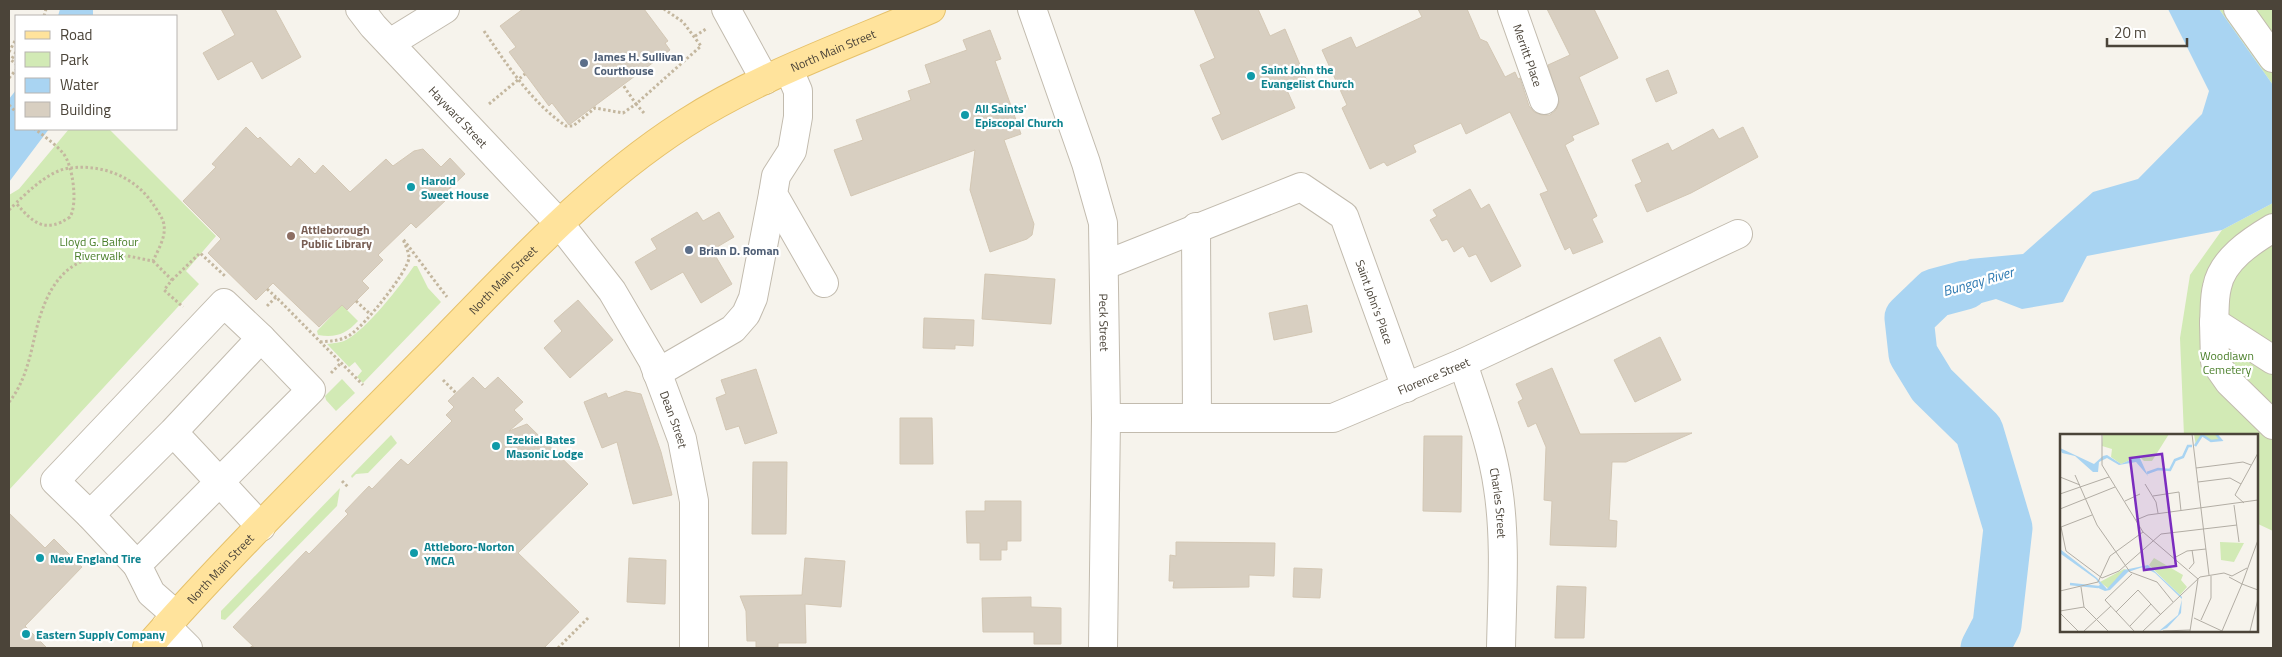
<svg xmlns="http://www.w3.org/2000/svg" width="2282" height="657" viewBox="0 0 2282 657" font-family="'Titillium Web',sans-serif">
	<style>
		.green { fill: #d2eab5 }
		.water { fill: #a9d4f2 }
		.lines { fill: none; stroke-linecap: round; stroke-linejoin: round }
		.river { stroke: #a9d4f2; stroke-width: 49 }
		.building { fill: #d8cfc1; stroke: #d3c7b4 }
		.minor-casing { stroke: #c2bbae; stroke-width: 30 }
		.major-casing { stroke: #e6c16a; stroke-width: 30 }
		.path { stroke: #c4b79f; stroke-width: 3; stroke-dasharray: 2.5 2.5; stroke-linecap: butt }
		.minor { stroke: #fff; stroke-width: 28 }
		.major { stroke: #ffe39c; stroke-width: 28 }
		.service-dot { fill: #5c6f8a; stroke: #fff; stroke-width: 2 }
		.culture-dot { fill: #0f9aa8; stroke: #fff; stroke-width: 2 }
		.education-dot { fill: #8d6e63; stroke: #fff; stroke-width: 2 }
		.labels { text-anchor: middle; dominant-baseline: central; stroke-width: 4.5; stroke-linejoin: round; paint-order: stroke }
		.street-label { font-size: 12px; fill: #4b4439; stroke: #fff }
		.service-label { font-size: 12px; font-weight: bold; fill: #4e5e75; stroke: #fff; text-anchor: start }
		.culture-label { font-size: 12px; font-weight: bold; fill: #0d838f; stroke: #fff; text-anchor: start }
		.education-label { font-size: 12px; font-weight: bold; fill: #785e54; stroke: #fff; text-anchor: start }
		.park-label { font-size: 12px; fill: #4a7f2a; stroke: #fff }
		.water-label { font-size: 14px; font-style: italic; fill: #2e7ab2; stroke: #fff }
		.inset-river { fill: none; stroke: #a9d4f2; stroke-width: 2.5 }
		.inset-road { fill: none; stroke: #b2ada4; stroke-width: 1 }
		.view { fill: #7b2cbf; fill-opacity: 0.15; stroke: #7b2cbf; stroke-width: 2.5 }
		.inset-edge { fill: none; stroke: #4b4439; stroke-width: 2.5 }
	</style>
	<rect width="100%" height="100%" fill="#f6f3ec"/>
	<g class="green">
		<path d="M2219,9H2273V85Z"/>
		<path d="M69,129H109L216,236L186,271L199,284L9,490V195L19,189Z"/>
		<path d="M2273,203V531L2256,523V436H2184L2180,338L2190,275L2222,230Z"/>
		<path d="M414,266H417L428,288L441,302L363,383L357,377L362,371L355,362L349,367L327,344C333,343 341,343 346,340C366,330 401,285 414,266Z"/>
		<path d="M342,305L358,321C346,334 336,338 318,335L317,331Z"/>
		<path d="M342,379L355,393L336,411L326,400L325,396Z"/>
		<path d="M391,435L397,443L368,473L356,474L352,478L351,476Z"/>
		<path d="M340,488L337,506L232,613L225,620L221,619V611Z"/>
	</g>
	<g class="water">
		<path d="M60,9H93V16H58Z"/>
		<path d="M2168,9H2219L2273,85V203L2222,230L2087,256L2063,302L2022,309L1996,299L1923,319L1890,317L1898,297L1918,281L1970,259L2023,254L2093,192L2138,179L2202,114L2209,91Z"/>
		<path d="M16,90V129H49L9,182V99Z"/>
	</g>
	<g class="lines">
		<path class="river" d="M1965,285L1935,293L1909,318L1913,354L1932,385L1979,431L2008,528L1997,625L1985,648"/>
	</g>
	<g class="building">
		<path d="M221,9H275L301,57L262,79L252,61L218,80L203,53L235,35Z"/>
		<path d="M523,9H644L668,41L665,43L670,50L569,125L552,103L549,106L509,52L516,47L500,26Z"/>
		<path d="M1194,9H1258L1270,36L1285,29L1306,79L1286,88L1295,108L1222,140L1212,118L1221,114L1200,65L1215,58Z"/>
		<path d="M1418,9H1467L1480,39L1487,42L1505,77L1515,72L1518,79L1520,78L1529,106L1534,112L1542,115H1550L1556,110L1559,102L1548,65L1570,55L1547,9H1594L1618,58L1579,77L1599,124L1572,136L1574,140L1565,145L1597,216L1592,219L1603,242L1573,254L1570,247L1565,250L1540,194L1548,191L1510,112L1466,134L1461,123L1413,145L1416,152L1387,166L1384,162L1370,169L1342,108L1347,105L1322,50L1351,37L1356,48L1422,17Z"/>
		<path d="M990,30L1001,59L995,61L1021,134L1004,140L1034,224L1032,235L1027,239L990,252L970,190L975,150L851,196L834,150L863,140L856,120L911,100L908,91L931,83L925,65L967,50L963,40Z"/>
		<path d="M1668,70L1677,93L1656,102L1646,79Z"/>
		<path d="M246,127L258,139L260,137L291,167L299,158L315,174L323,165L350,192L386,159L393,166L414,151L423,149L441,167L450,158L465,174L442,196L446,200L416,228L411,223L378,255L383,260L362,281L369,288L347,310L342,305L319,327L273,283L256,300L208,253L221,239L183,201L216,167L212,164Z"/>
		<path d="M1743,127L1758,157L1691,193L1647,212L1635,185L1642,182L1632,160L1668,143L1672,151L1713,129L1719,139Z"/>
		<path d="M1470,189L1481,209L1489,204L1521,266L1491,282L1476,254L1469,257L1463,246L1454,252L1447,239L1442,241L1430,220L1437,216L1433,210Z"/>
		<path d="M697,212L703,221L719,212L734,237L712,250L732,284L701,303L683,272L651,290L635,262L657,249L651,239Z"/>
		<path d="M985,274L1055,279L1051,324L982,319Z"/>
		<path d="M578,300L613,340L570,378L544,348L562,331L554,321Z"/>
		<path d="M1307,305L1312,332L1274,340L1269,313Z"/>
		<path d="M924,318L974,320L973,346L955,345V349L923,348Z"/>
		<path d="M1660,337L1681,380L1635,402L1614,360Z"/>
		<path d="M1552,368L1580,434L1692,433L1626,462H1612L1609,520L1617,521L1616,547L1550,545L1552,501L1544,500L1546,447L1536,423L1528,427L1518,402L1523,399L1516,384Z"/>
		<path d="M756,369L777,433L745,444L739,426L726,430L716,398L726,394L721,380Z"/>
		<path d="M473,377L485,389L498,377L523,402L514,410L523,419L509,431L527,424L588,484L518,553L579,612L544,648H255L233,627L306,551L309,554L348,514L345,511L369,486L372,489L401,459L408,465L452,421L446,415L454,407L448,401Z"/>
		<path d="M626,391L641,394L661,452L672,495L633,504L617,442L602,448L584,402L606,393L608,398Z"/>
		<path d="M900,418H932L933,464H900Z"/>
		<path d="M1424,436H1462L1461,512L1423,511Z"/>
		<path d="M753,462H787L786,534H752Z"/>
		<path d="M985,501H1021V541H1007V550H1001V560H980V543H967L966,511H985Z"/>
		<path d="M9,513L45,548L54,539L82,567L25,626L47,648H9Z"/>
		<path d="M1176,542L1275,543L1274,576L1249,575V587L1173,588L1174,581H1169L1170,555L1176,556Z"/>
		<path d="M629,558L666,560L665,604L627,602Z"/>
		<path d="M805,558L845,561L841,607L805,604L806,643H778V647H756V641H747L746,611L740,596L802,595Z"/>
		<path d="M1294,568L1322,569L1320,598L1293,597Z"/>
		<path d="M1557,586L1586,587L1584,638H1555Z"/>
		<path d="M1031,597V607L1061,608V644H1034V632H983L982,598Z"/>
	</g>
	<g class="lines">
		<defs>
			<g id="minor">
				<path id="s1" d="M360,9L373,26L559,223L612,291L653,361L682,439L694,501V648"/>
				<path d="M726,9L765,80"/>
				<path id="s2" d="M1032,9L1086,163L1103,223L1106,418L1103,648"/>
				<path id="s3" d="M1512,9L1544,100"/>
				<path d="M2238,9L2273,58"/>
				<path d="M390,43L445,9"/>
				<path d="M789,70L798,91V117L792,151L776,176L773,194L824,283"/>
				<path d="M1196,227L1197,418"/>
				<path id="s4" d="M1105,265L1301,187L1344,216L1406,388"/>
				<path d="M2214,322C2215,311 2214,298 2217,287C2222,260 2251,241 2273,228"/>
				<path d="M2273,360L2214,322L2215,362L2229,382L2273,425"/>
				<path id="s5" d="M1463,363C1476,404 1492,445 1498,488C1506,540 1502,595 1501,648"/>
				<path d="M657,373L733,329L746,314L753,298L773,194"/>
				<path id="s6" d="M1106,418H1333L1463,363L1738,234"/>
				<path d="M173,432L90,515L137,565L311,390L261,338L173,432C203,464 232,495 261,527"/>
				<path d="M90,515L55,481L224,303L261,338"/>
				<path d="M137,565L151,593L176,615"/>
				<path d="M166,626L188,648"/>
			</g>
			<g id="major">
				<path id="s7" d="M147,648C233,550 327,459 418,366C502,281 583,189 684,124C758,76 850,44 931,9"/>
			</g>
		</defs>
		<use href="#minor" class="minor-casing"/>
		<use href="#major" class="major-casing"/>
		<g class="path">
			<path d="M44,16L46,9"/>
			<path d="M484,31C508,66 531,102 566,126H573L595,108L623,113L636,104L623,85"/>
			<path d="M695,36L706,29"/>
			<path d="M9,52L16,39"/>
			<path d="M16,52L11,60L16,64"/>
			<path d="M9,78L16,70"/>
			<path d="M489,104L525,74"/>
			<path d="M9,105L16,112"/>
			<path d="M644,113L636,104L701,46L683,22L664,9"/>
			<path d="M9,210L16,203"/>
			<path d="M153,261L172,280L164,290L183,307"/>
			<path d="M172,280L200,253L225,276"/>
			<path d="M267,289L276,297"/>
			<path d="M356,301L370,314"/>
			<path d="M267,306L276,297L363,385"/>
			<path d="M320,342C331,341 341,341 350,335C364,326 407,273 409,258C409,252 405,245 403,239L447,297"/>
			<path d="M331,373L341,363"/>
			<path d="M443,380L456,393"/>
			<path d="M9,402C24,384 30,358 35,335C46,288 65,253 119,255C131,256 142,259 153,261C158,250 166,237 164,225C163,218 157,210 153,204C135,177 103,164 70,168C50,170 30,190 16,203C33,223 45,234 70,217C78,204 73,165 63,153C55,144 44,136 35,129"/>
			<path d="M342,481L348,487"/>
			<path d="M251,648L253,647"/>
			<path d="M558,648L589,617"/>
		</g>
		<use href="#minor" class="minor"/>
		<use href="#major" class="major"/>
	</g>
	<g class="service-dot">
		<circle cx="584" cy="63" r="5"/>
		<circle cx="689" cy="250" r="5"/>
	</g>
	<g class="culture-dot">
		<circle cx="1251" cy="76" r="5"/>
		<circle cx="965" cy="115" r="5"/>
		<circle cx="411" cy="187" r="5"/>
		<circle cx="496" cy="446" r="5"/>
		<circle cx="414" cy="553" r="5"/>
		<circle cx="40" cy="558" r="5"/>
		<circle cx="26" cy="634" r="5"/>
	</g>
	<circle class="education-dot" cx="291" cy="236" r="5"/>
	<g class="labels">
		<g class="street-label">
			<text stroke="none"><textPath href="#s7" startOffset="918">North Main Street</textPath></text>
			<text stroke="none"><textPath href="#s3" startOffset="49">Merritt Place</textPath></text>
			<text stroke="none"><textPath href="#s1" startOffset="146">Hayward Street</textPath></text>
			<text stroke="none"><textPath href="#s7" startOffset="512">North Main Street</textPath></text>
			<text stroke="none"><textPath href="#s4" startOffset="354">Saint John's Place</textPath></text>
			<text stroke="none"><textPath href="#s2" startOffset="325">Peck Street</textPath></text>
			<text stroke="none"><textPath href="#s6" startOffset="336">Florence Street</textPath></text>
			<text stroke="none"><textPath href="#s1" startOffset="522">Dean Street</textPath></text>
			<text stroke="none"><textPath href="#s5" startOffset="145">Charles Street</textPath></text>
			<text stroke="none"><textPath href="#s7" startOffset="108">North Main Street</textPath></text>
		</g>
		<g class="service-label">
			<text x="594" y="56">James H. Sullivan<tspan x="594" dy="14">Courthouse</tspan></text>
			<text x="699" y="250">Brian D. Roman</text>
		</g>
		<g class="culture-label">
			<text x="1261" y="69">Saint John the<tspan x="1261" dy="14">Evangelist Church</tspan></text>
			<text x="975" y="108">All Saints'<tspan x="975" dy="14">Episcopal Church</tspan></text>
			<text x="421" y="180">Harold<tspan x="421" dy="14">Sweet House</tspan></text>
			<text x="506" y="439">Ezekiel Bates<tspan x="506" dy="14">Masonic Lodge</tspan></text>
			<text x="424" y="546">Attleboro-Norton<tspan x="424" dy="14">YMCA</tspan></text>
			<text x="50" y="558">New England Tire</text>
			<text x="36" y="634">Eastern Supply Company</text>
		</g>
		<g class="education-label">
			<text x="301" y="229">Attleborough<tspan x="301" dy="14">Public Library</tspan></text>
		</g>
		<g class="park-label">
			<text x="99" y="241">Lloyd G. Balfour<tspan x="99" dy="14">Riverwalk</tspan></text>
			<text x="2227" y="355">Woodlawn<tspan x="2227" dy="14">Cemetery</tspan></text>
		</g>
		<g class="water-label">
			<text transform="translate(1978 281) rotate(-16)">Bungay River</text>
		</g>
	</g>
	<g transform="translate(2060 434)">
		<rect width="198" height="198" fill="#f6f3ec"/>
		<path d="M43,0H109L92,27H84L79,22L61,30L51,23L52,15L42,12ZM134,0H156L161,6L151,7L142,1L136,12ZM160,108L184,109L174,128L161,126ZM94,124L123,141L121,146L127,153L120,161L89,131ZM64,135L67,136L49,155L40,148Z" fill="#d2eab5"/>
		<path d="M0,14L34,30L43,22L47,21L61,30L79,22L88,42L76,28L59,31L47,24L39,28L38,38H33L15,22L2,19ZM0,115L37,144L47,155L64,136L88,131L122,163L121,179L107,194L99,197L118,181L122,165L95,139L83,133L68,138L50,156L45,157L36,153L40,151L36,145L1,120Z" fill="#a9d4f2"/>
		<path class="inset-river" d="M135,12L142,1L151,7L161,6L156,0M87,39L98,35L110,36L115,26L123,23L128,12H132M10,150L38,153"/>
		<path class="inset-road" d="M42,0V31L83,98L138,145L130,197M132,0L149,141M136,34L183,28L191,31M15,41L37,91L70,138L97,148L113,168M0,43L20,51M138,48L170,44L181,50M85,50L96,68L98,79M0,60L49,43M93,62L119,58L121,77M65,67L80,60M184,69L175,61L198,19M174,71L179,108M0,75L55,53M76,86L88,81L198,66M1,93L6,117L42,144L59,137L101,100L177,91M1,93L32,81M114,124L127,117L146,115M129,135L134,129L132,116M72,140L45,166L74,197M169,143L182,150L198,106M182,150L198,156M21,153L24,173L48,197M0,157L38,148L50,122L83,98M0,177L24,173M56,178L78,156L101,181M0,179L18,197M134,184L162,197M141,186L151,164V142M70,192L91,170M24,197L51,172M83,197L140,143L164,139L172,142L187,134M103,197L130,196M162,197L182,150M190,197L198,165"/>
		<path class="view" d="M102,20L116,132L84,136L70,24Z"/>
		<rect width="198" height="198" class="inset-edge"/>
	</g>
	<rect width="2282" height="657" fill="none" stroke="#4b4439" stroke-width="20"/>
	<rect x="15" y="15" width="162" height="115" fill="#ffffff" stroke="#b7b4b0"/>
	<rect x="25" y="31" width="25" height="8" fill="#ffe39c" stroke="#b7b4b0"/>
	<text x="60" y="40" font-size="15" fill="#4b4439">Road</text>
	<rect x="25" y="52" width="25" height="15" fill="#d2eab5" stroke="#b7b4b0"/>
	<text x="60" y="65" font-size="15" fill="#4b4439">Park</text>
	<rect x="25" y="78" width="25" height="15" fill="#a9d4f2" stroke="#b7b4b0"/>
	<text x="60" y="90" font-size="15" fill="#4b4439">Water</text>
	<rect x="25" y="102" width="25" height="15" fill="#d8cfc1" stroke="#b7b4b0"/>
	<text x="60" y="115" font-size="15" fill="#4b4439">Building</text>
	<path d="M2107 38v8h80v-8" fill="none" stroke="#4b4439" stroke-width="2.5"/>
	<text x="2114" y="38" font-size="15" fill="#4b4439" stroke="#ffffff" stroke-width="4" paint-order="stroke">20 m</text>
</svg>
